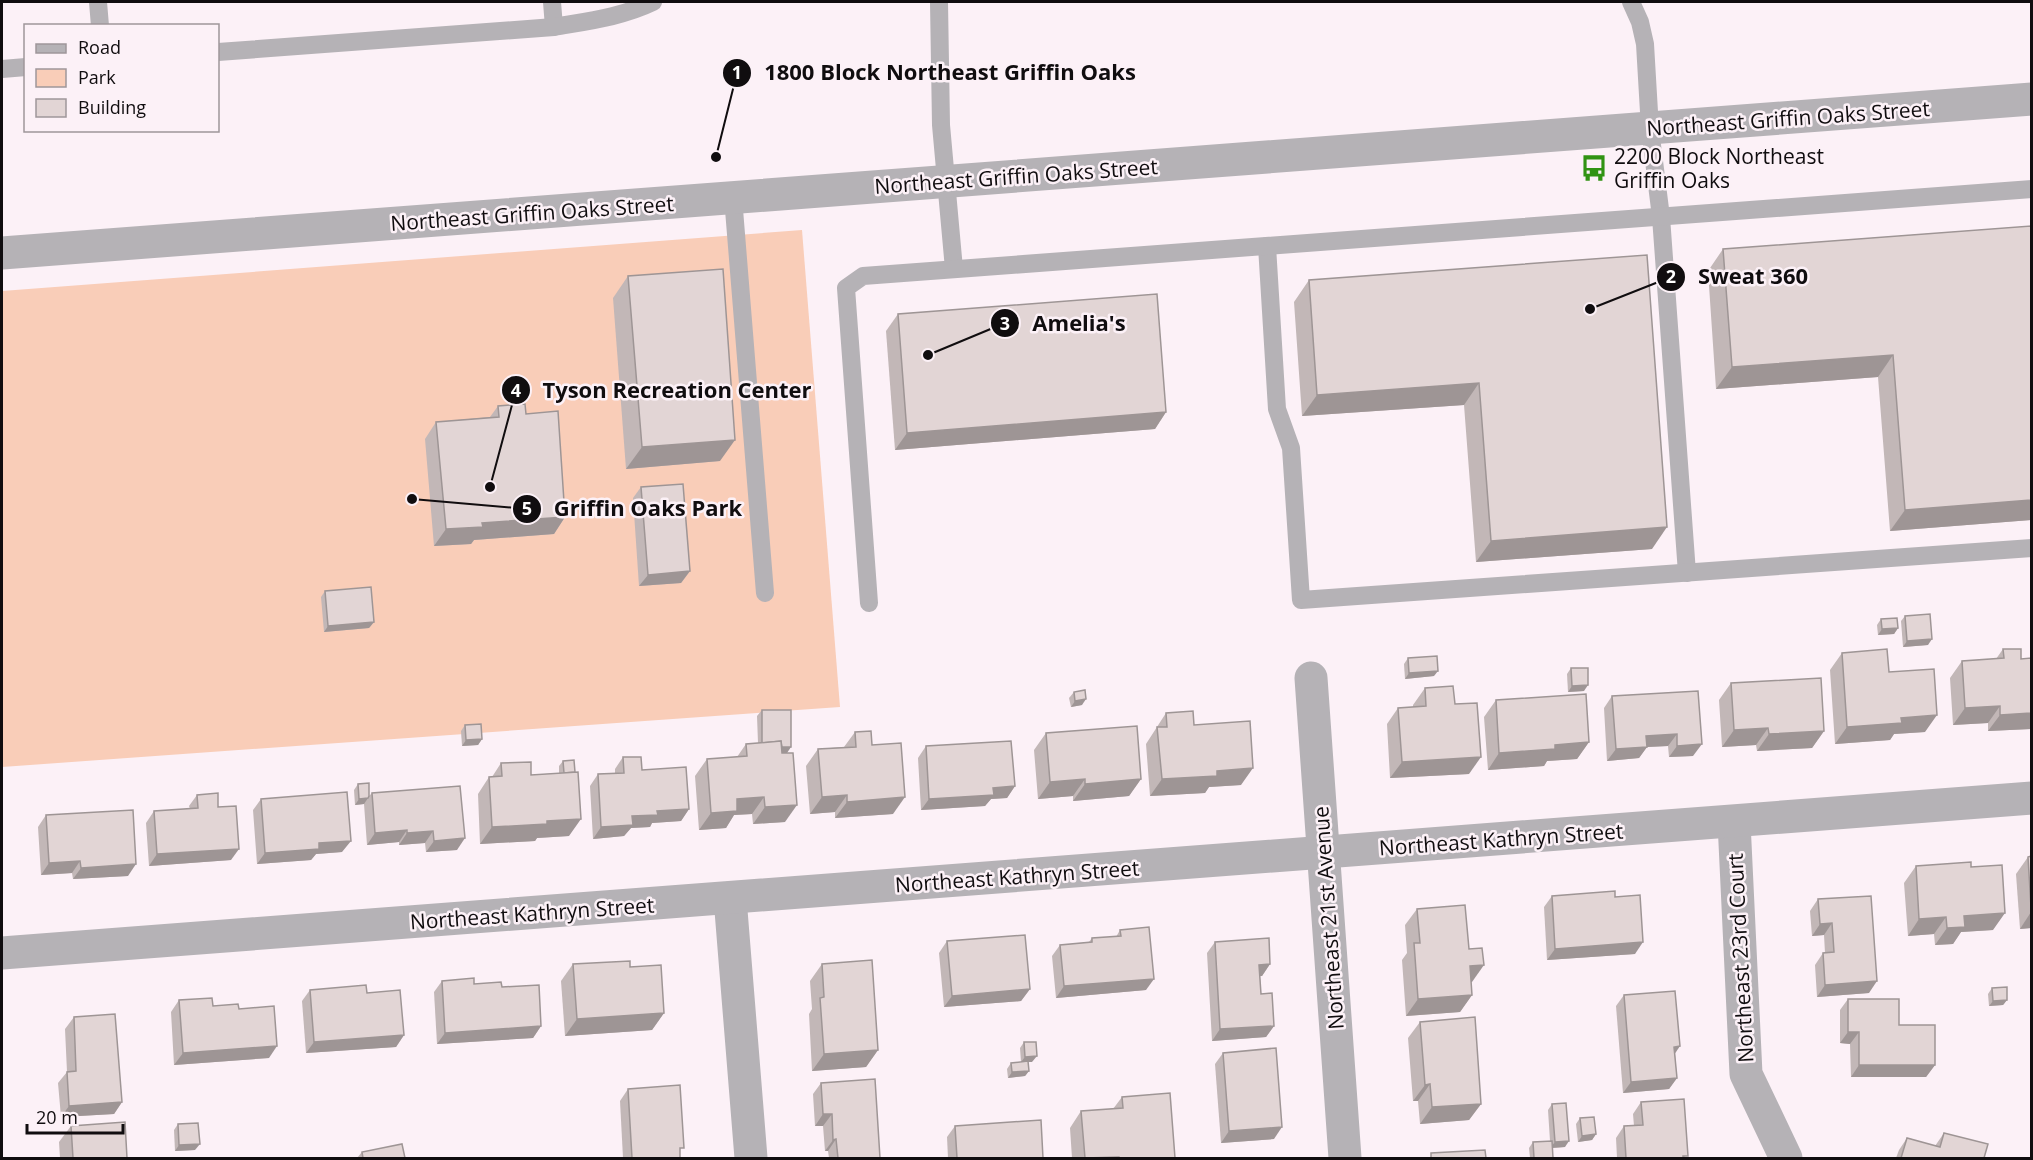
<svg xmlns="http://www.w3.org/2000/svg" width="2033" height="1160" viewBox="0 0 2033 1160" font-family="'Open Sans',sans-serif">
	<style>
		.green { fill: #f9cdb8 }
		.lines { fill: none; stroke-linecap: round; stroke-linejoin: round }
		.service { stroke: #b5b2b6; stroke-width: 18 }
		.minor { stroke: #b5b2b6; stroke-width: 33 }
		.tertiary { stroke: #b5b2b6; stroke-width: 33 }
		.wall { fill: #c2b7b7 }
		.shaded-wall { fill: #9e9595 }
		.building { fill: #e2d5d5; stroke: #9e9595; stroke-width: 1.5 }
		.labels { text-anchor: middle; dominant-baseline: central; stroke-width: 5; stroke-linejoin: round; paint-order: stroke }
		.street-label { font-size: 21px; fill: #100d0f; stroke: #fcf1f7 }
		.poi-label { font-size: 21px; fill: #100d0f; stroke: #fcf1f7; text-anchor: start }
		.leader { fill: none; stroke: #100d0f; stroke-width: 2 }
		.callout-dot { fill: #100d0f; stroke: #fcf1f7; stroke-width: 2 }
		.mark-label { font-size: 18px; text-anchor: middle; font-weight: bold; fill: #fff }
		.callout-label { font-size: 22px; text-anchor: middle; font-weight: bold; fill: #100d0f; stroke: #fcf1f7; stroke-width: 5; stroke-linejoin: round; paint-order: stroke }
	</style>
	<rect width="100%" height="100%" fill="#fcf1f7"/>
	<path class="green" d="M802,230L840,707L2,767V291Z"/>
	<g class="lines">
		<g class="service">
			<path d="M98,2L100,26"/>
			<path d="M552,2L554,27"/>
			<path d="M939,2L941,125L954,269"/>
			<path d="M1631,2L1640,22L1645,44L1650,129L1661,217L1687,573"/>
			<path d="M218,52L554,27C588,21 622,17 653,2"/>
			<path d="M2,69L26,67"/>
			<path d="M733,197L765,593"/>
			<path d="M1267,246L1277,409L1291,448L1301,600L2032,548"/>
			<path d="M869,603L846,288L863,276L2032,189"/>
		</g>
		<g class="minor">
			<path d="M1311,678L1345,1158"/>
			<path d="M1734,822L1746,1074L1786,1158"/>
			<path d="M730,898L751,1158"/>
			<path d="M2,953L2032,798"/>
		</g>
		<path class="tertiary" d="M2,253L2032,99"/>
	</g>
	<g class="wall">
		<path d="M2031,226V520L1890,531L1878,377L1716,389L1708,271L1723,249Z"/>
		<path d="M1647,255L1652,549L1476,562L1464,405L1302,416L1294,302L1309,280Z"/>
		<path d="M628,276L720,461L626,469L613,298Z"/>
		<path d="M898,314L1166,412L1155,429L895,450L886,331Z"/>
		<path d="M498,406L526,414L565,517L554,534L474,540L471,544L434,546L425,439L436,422L490,417Z"/>
		<path d="M641,487L690,571L681,583L639,586L633,498Z"/>
		<path d="M325,591L374,622L369,628L324,632L321,597Z"/>
		<path d="M1905,616L1928,645L1903,647L1901,621Z"/>
		<path d="M1881,619L1898,628L1894,634L1878,635L1877,625Z"/>
		<path d="M2003,649L2021,659L2031,729L1988,731V723L1953,725L1950,678L1962,661L1996,659Z"/>
		<path d="M1842,653L1925,732L1894,734L1890,740L1835,744L1830,670Z"/>
		<path d="M1408,658L1434,676L1405,679L1404,664Z"/>
		<path d="M1571,668L1584,691L1568,692L1567,674Z"/>
		<path d="M1731,683L1824,731L1812,748L1757,751L1756,745L1722,747L1719,700Z"/>
		<path d="M1425,688L1455,704L1469,774L1390,778L1387,724L1398,708L1413,707V705Z"/>
		<path d="M1698,691L1693,756L1669,757L1668,746L1647,747L1639,758L1607,761L1604,708L1612,696Z"/>
		<path d="M1074,692L1082,705L1071,707L1069,698Z"/>
		<path d="M1496,700L1589,742L1577,759L1547,761L1544,766L1488,770L1484,717Z"/>
		<path d="M762,710L787,753H782L785,822L753,824L752,814L734,815L726,828L699,830L695,776L707,759L737,757L746,744L758,743L757,716Z"/>
		<path d="M1166,713L1194,725L1241,785L1209,787L1205,793L1150,796L1146,744Z"/>
		<path d="M465,725L482,739L478,745L462,746L461,731Z"/>
		<path d="M855,732L872,745L893,814L835,818V812L810,814L806,766L818,749L844,747Z"/>
		<path d="M1046,733L1141,779L1129,796L1073,801V796L1038,799L1034,750Z"/>
		<path d="M926,746L1015,786L1007,798L991,799L985,806L921,810L918,758Z"/>
		<path d="M623,757L642,770L689,809L681,821L652,823L650,827L631,828L624,836L593,839L590,786L598,774L615,773V769Z"/>
		<path d="M563,761L569,836L537,838L535,841L480,844L478,794L489,777H492L501,763L531,775L559,773V766Z"/>
		<path d="M358,784L369,796L372,793L460,786L457,850L426,852L425,843L399,845V842L367,845L364,804L355,805L354,790Z"/>
		<path d="M197,795L218,807L231,860L149,866L146,823L154,811L190,809L189,806Z"/>
		<path d="M261,799L342,852L316,854L311,860L257,864L253,810Z"/>
		<path d="M46,815L128,876L73,879L72,873L41,875L38,827Z"/>
		<path d="M2031,856V928L2020,929L2016,874L2028,857Z"/>
		<path d="M1916,866L1971,867L1993,930L1961,932L1953,944L1935,945L1934,934L1908,936L1904,883Z"/>
		<path d="M1552,896L1615,897L1635,954L1547,960L1544,907Z"/>
		<path d="M1871,896L1869,993L1817,997L1815,965L1823,953H1825L1824,935L1812,936L1810,911L1818,899Z"/>
		<path d="M1417,909L1469,949L1472,982H1471L1472,995L1460,1012L1406,1016L1402,960L1407,953L1405,925Z"/>
		<path d="M1120,930L1146,990L1056,998L1052,956L1060,945L1089,942L1092,938L1116,937Z"/>
		<path d="M947,941L1030,989L1021,1001L944,1007L939,953Z"/>
		<path d="M1215,942L1270,964L1262,976H1260L1261,994L1274,1026L1266,1037L1212,1041L1207,953Z"/>
		<path d="M573,964L630,967L664,1013L652,1030L565,1036L561,981Z"/>
		<path d="M822,964L878,1050L866,1067L812,1071L809,1014L812,1009L810,981Z"/>
		<path d="M442,981L502,987L541,1026L533,1038L437,1044L434,992Z"/>
		<path d="M1992,988L2007,1000L2003,1005L1989,1006L1988,994Z"/>
		<path d="M310,990L404,1035L396,1047L306,1053L302,1001Z"/>
		<path d="M1624,995L1675,1054L1677,1078L1669,1089L1623,1093L1616,1006Z"/>
		<path d="M1848,999L1899,1025L1935,1065L1926,1077H1851L1850,1044L1840,1043V1010Z"/>
		<path d="M179,1000L213,1006L239,1009L269,1058L174,1065L171,1012Z"/>
		<path d="M74,1017L122,1102L114,1114L61,1117L58,1083L67,1072L65,1029Z"/>
		<path d="M1420,1022L1481,1104L1469,1120L1420,1124L1418,1101H1413L1408,1038Z"/>
		<path d="M1024,1042L1032,1062H1028L1029,1071L1025,1076L1008,1078L1007,1069L1011,1063L1021,1062L1020,1048Z"/>
		<path d="M1223,1053L1274,1139L1221,1143L1215,1064Z"/>
		<path d="M821,1083L880,1158H829L828,1151H825L823,1126H815L813,1094Z"/>
		<path d="M628,1089L680,1154V1158H623L620,1101Z"/>
		<path d="M1122,1097L1175,1158H1072L1070,1128L1081,1111L1113,1109Z"/>
		<path d="M1641,1102L1686,1158H1617L1616,1138L1624,1126H1634L1633,1114Z"/>
		<path d="M1552,1104L1565,1147L1553,1148V1158H1530L1529,1148L1533,1142L1550,1141L1548,1110Z"/>
		<path d="M1580,1118L1596,1134L1592,1140L1578,1142L1576,1124Z"/>
		<path d="M178,1124L195,1150L175,1151L174,1130Z"/>
		<path d="M71,1126L127,1158H60L59,1142Z"/>
		<path d="M955,1126L1043,1158H948L947,1137Z"/>
		<path d="M1944,1133L1984,1158H1896L1899,1150L1907,1138L1935,1146Z"/>
		<path d="M362,1152L405,1158H357Z"/>
	</g>
	<g class="shaded-wall">
		<path d="M1893,355L1878,377L1716,389L1732,367Z"/>
		<path d="M1479,383L1464,405L1302,416L1317,395Z"/>
		<path d="M1166,412L1155,429L895,450L907,433Z"/>
		<path d="M735,440L720,461L626,469L642,447Z"/>
		<path d="M2031,500V520L1890,531L1905,510Z"/>
		<path d="M565,517L554,534L474,540L471,544L434,546L446,529L482,523Z"/>
		<path d="M1667,527L1652,549L1476,562L1491,541Z"/>
		<path d="M690,571L681,583L639,586L648,575Z"/>
		<path d="M374,622L369,628L324,632L328,626Z"/>
		<path d="M1898,628L1894,634L1878,635L1882,629Z"/>
		<path d="M1932,639L1928,645L1903,647L1907,641Z"/>
		<path d="M1438,671L1434,676L1405,679L1409,673Z"/>
		<path d="M1588,685L1584,691L1568,692L1572,686Z"/>
		<path d="M1086,699L1082,705L1071,707L1075,701Z"/>
		<path d="M2000,706L1988,723L1953,725L1965,708Z"/>
		<path d="M2031,713V729L1988,731L2000,715Z"/>
		<path d="M1937,715L1925,732L1894,734L1890,740L1835,744L1847,727L1901,718Z"/>
		<path d="M1768,728L1756,745L1722,747L1734,730Z"/>
		<path d="M1824,731L1812,748L1757,751L1769,734Z"/>
		<path d="M1677,734L1668,746L1647,747L1639,758L1607,761L1616,749L1646,736Z"/>
		<path d="M482,739L478,745L462,746L466,740Z"/>
		<path d="M1589,742L1577,759L1547,761L1544,766L1488,770L1499,753L1555,745Z"/>
		<path d="M1702,744L1693,756L1669,757L1677,746Z"/>
		<path d="M762,747H791L787,753H758Z"/>
		<path d="M1481,757L1469,774L1390,778L1402,762Z"/>
		<path d="M1253,768L1241,785L1209,787L1205,793L1150,796L1162,779L1217,771Z"/>
		<path d="M1085,779L1073,796L1038,799L1050,782Z"/>
		<path d="M1141,779L1129,796L1073,801L1085,784Z"/>
		<path d="M1015,786L1007,798L991,799L985,806L921,810L929,799L993,788Z"/>
		<path d="M847,795L835,812L810,814L822,797Z"/>
		<path d="M764,797L752,814L734,815L726,828L699,830L711,813L737,799Z"/>
		<path d="M905,797L893,814L835,818L847,802Z"/>
		<path d="M368,798L364,804L355,805L359,799Z"/>
		<path d="M797,805L785,822L753,824L765,807Z"/>
		<path d="M689,809L681,821L652,823L650,827L631,828L624,836L593,839L601,827L632,816L657,811Z"/>
		<path d="M581,819L569,836L537,838L535,841L480,844L492,827L547,821Z"/>
		<path d="M407,830L399,842L367,845L375,833Z"/>
		<path d="M433,831L425,843L399,845L407,833Z"/>
		<path d="M465,838L457,850L426,852L434,841Z"/>
		<path d="M351,841L342,852L316,854L311,860L257,864L265,853L319,843Z"/>
		<path d="M239,849L231,860L149,866L157,854Z"/>
		<path d="M80,861L72,873L41,875L49,863Z"/>
		<path d="M136,864L128,876L73,879L81,868Z"/>
		<path d="M2031,912V928L2020,929Z"/>
		<path d="M2005,913L1993,930L1961,932L1953,944L1935,945L1947,928L1964,916Z"/>
		<path d="M1946,917L1934,934L1908,936L1919,919Z"/>
		<path d="M1832,923L1824,935L1812,936L1820,924Z"/>
		<path d="M1643,942L1635,954L1547,960L1555,949Z"/>
		<path d="M1270,964L1262,976L1251,977L1259,965Z"/>
		<path d="M1484,965L1472,982L1458,983L1470,966Z"/>
		<path d="M1154,979L1146,990L1056,998L1064,986Z"/>
		<path d="M1877,981L1869,993L1817,997L1825,985Z"/>
		<path d="M1030,989L1021,1001L944,1007L952,996Z"/>
		<path d="M1472,995L1460,1012L1406,1016L1418,999Z"/>
		<path d="M2007,1000L2003,1005L1989,1006L1993,1001Z"/>
		<path d="M664,1013L652,1030L565,1036L577,1019Z"/>
		<path d="M541,1026L533,1038L437,1044L445,1033Z"/>
		<path d="M1274,1026L1266,1037L1212,1041L1220,1029Z"/>
		<path d="M1848,1032H1859L1850,1044L1840,1043Z"/>
		<path d="M404,1035L396,1047L306,1053L314,1042Z"/>
		<path d="M277,1046L269,1058L174,1065L183,1053Z"/>
		<path d="M1680,1046L1672,1058L1674,1047Z"/>
		<path d="M878,1050L866,1067L812,1071L824,1054Z"/>
		<path d="M1037,1056L1032,1062H1021L1025,1057Z"/>
		<path d="M1859,1065H1935L1926,1077H1851Z"/>
		<path d="M1029,1071L1025,1076L1008,1078L1012,1072Z"/>
		<path d="M1677,1078L1669,1089L1623,1093L1631,1082Z"/>
		<path d="M1430,1084L1418,1101H1413L1425,1085Z"/>
		<path d="M122,1102L114,1114L61,1117L69,1106Z"/>
		<path d="M1481,1104L1469,1120L1420,1124L1432,1107Z"/>
		<path d="M823,1114H832L823,1126H815Z"/>
		<path d="M1282,1127L1274,1139L1221,1143L1229,1131Z"/>
		<path d="M1596,1134L1592,1140L1578,1142L1582,1136Z"/>
		<path d="M836,1139L828,1151H825L833,1140Z"/>
		<path d="M1569,1141L1565,1147L1550,1148L1555,1142Z"/>
		<path d="M200,1144L195,1150L175,1151L179,1145Z"/>
		<path d="M1119,1157L1118,1158H1091Z"/>
	</g>
	<g class="building">
		<path d="M2031,226V500L1905,510L1893,355L1732,367L1723,249Z"/>
		<path d="M1647,255L1667,527L1491,541L1479,383L1317,395L1309,280Z"/>
		<path d="M723,269L735,440L642,447L628,276Z"/>
		<path d="M1157,294L1166,412L907,433L898,314Z"/>
		<path d="M525,404L526,414L558,411L565,517L482,523L483,527L446,529L436,422L499,417L498,406Z"/>
		<path d="M683,484L690,571L648,575L641,487Z"/>
		<path d="M371,587L374,622L328,626L325,591Z"/>
		<path d="M1930,614L1932,639L1907,641L1905,616Z"/>
		<path d="M1897,618L1898,628L1882,629L1881,619Z"/>
		<path d="M1887,649L1889,672L1934,669L1937,715L1901,718L1902,723L1847,727L1842,653Z"/>
		<path d="M2003,649H2021V659L2031,658V713L2000,715V706L1965,708L1962,661L2004,658Z"/>
		<path d="M1437,656L1438,671L1409,673L1408,658Z"/>
		<path d="M1571,668H1588V685L1572,686Z"/>
		<path d="M1821,678L1824,731L1769,734L1768,728L1734,730L1731,683Z"/>
		<path d="M1453,686L1455,704L1477,703L1481,757L1402,762L1398,708L1426,706L1425,688Z"/>
		<path d="M1085,690L1086,699L1075,701L1074,692Z"/>
		<path d="M1698,691L1702,744L1677,746V734L1646,736L1647,747L1616,749L1612,696Z"/>
		<path d="M1586,694L1589,742L1555,745V749L1499,753L1496,700Z"/>
		<path d="M762,710H791V747H782L781,741L762,743Z"/>
		<path d="M1193,711L1194,725L1250,721L1253,768L1217,771V776L1162,779L1157,727H1167L1166,713Z"/>
		<path d="M481,724L482,739L466,740L465,725Z"/>
		<path d="M1137,726L1141,779L1085,784V779L1050,782L1046,733Z"/>
		<path d="M871,731L872,745L901,743L905,797L847,802V795L822,797L818,749L856,747L855,732Z"/>
		<path d="M781,741L782,753H793L797,805L765,807L764,797L737,799V811L711,813L707,759L747,756L746,744Z"/>
		<path d="M1011,741L1015,786L993,788L994,795L929,799L926,746Z"/>
		<path d="M623,757H641L642,770L686,767L689,809L657,811L658,815L632,816L633,825L601,827L598,774L624,773Z"/>
		<path d="M574,760L575,772L564,773L563,761Z"/>
		<path d="M531,762V775L578,772L581,819L547,821V824L492,827L489,777L502,776L501,763Z"/>
		<path d="M369,783V796L368,798L359,799L358,784Z"/>
		<path d="M460,786L465,838L434,841L433,831L407,833V830L375,833L372,793Z"/>
		<path d="M347,792L351,841L319,843V849L265,853L261,799Z"/>
		<path d="M218,793V807L236,806L239,849L157,854L154,811L198,808L197,795Z"/>
		<path d="M133,810L136,864L81,868L80,861L49,863L46,815Z"/>
		<path d="M2031,856V907L2028,857Z"/>
		<path d="M1971,862V867L2002,865L2005,913L1964,916L1965,927L1947,928L1946,917L1919,919L1916,866Z"/>
		<path d="M1615,891V897L1640,895L1643,942L1555,949L1552,896Z"/>
		<path d="M1871,896L1877,981L1825,985L1823,953L1834,952L1832,923L1820,924L1818,899Z"/>
		<path d="M1465,905L1469,949L1482,948L1484,965L1470,966L1472,995L1418,999L1414,943H1420L1417,909Z"/>
		<path d="M1149,927L1154,979L1064,986L1060,945L1092,942V938L1121,936L1120,930Z"/>
		<path d="M1025,935L1030,989L952,996L947,941Z"/>
		<path d="M1269,938L1270,964L1259,965L1261,994L1272,993L1274,1026L1220,1029L1215,942Z"/>
		<path d="M872,960L878,1050L824,1054L820,998L824,997L822,964Z"/>
		<path d="M630,961V967L661,965L664,1013L577,1019L573,964Z"/>
		<path d="M474,978V984L501,982L502,987L539,985L541,1026L445,1033L442,981Z"/>
		<path d="M366,985L367,993L400,990L404,1035L314,1042L310,990Z"/>
		<path d="M2007,987V1000L1993,1001L1992,988Z"/>
		<path d="M1675,991L1680,1046L1674,1047L1677,1078L1631,1082L1624,995Z"/>
		<path d="M212,998L213,1006L238,1004L239,1009L274,1006L277,1046L183,1053L179,1000Z"/>
		<path d="M1848,999H1899V1025H1935V1065H1859V1032H1848Z"/>
		<path d="M115,1014L122,1102L69,1106L67,1072L76,1071L74,1017Z"/>
		<path d="M1475,1017L1481,1104L1432,1107L1430,1084L1425,1085L1420,1022Z"/>
		<path d="M1024,1042H1036L1037,1056L1025,1057Z"/>
		<path d="M1276,1048L1282,1127L1229,1131L1223,1053Z"/>
		<path d="M1028,1061L1029,1071L1012,1072L1011,1063Z"/>
		<path d="M875,1079L880,1158H838L836,1139L833,1140L832,1114H823L821,1083Z"/>
		<path d="M680,1085L684,1148H680V1158H632L628,1089Z"/>
		<path d="M1170,1093L1175,1158H1120L1119,1157L1085,1158L1081,1111L1123,1108L1122,1097Z"/>
		<path d="M1684,1099L1688,1156H1683V1158H1626L1624,1126L1643,1125L1641,1102Z"/>
		<path d="M1566,1103L1569,1141L1555,1142L1552,1104Z"/>
		<path d="M1594,1117L1596,1134L1582,1136L1580,1118Z"/>
		<path d="M1041,1120L1043,1158H957L955,1126Z"/>
		<path d="M125,1122L127,1158H73L71,1126Z"/>
		<path d="M198,1123L200,1144L179,1145L178,1124Z"/>
		<path d="M1944,1133L1988,1144L1984,1158H1901L1907,1138L1940,1147Z"/>
		<path d="M1552,1141L1553,1158H1534L1533,1142Z"/>
		<path d="M402,1144L405,1158H363L362,1152Z"/>
		<path d="M1485,1150L1486,1158H1431V1153Z"/>
	</g>
	<defs>
		<symbol id="bus-bare" viewBox="-9 -9 18 18"><path d="M-5-6H5V4H4V6H2V4H-2V6H-4V4H-5ZM-3.5-4V0h7V-4ZM-3.5 1.2v1.5H-2V1.2ZM2 1.2v1.5H3.5V1.2Z" fill="#309313" stroke="#fcf1f7" stroke-width="2.5" paint-order="stroke"/></symbol>
	</defs>
	<g fill-rule="evenodd">
		<use href="#bus-bare" x="1575" y="149" width="38" height="38"/>
	</g>
	<g class="labels">
		<g class="street-label">
			<text transform="translate(1788 118) rotate(-4)">Northeast Griffin Oaks Street</text>
			<text transform="translate(1016 176) rotate(-4)">Northeast Griffin Oaks Street</text>
			<text transform="translate(532 213) rotate(-4)">Northeast Griffin Oaks Street</text>
			<text transform="translate(1501 839) rotate(-4)">Northeast Kathryn Street</text>
			<text transform="translate(1017 876) rotate(-4)">Northeast Kathryn Street</text>
			<text transform="translate(532 913) rotate(-4)">Northeast Kathryn Street</text>
			<text transform="translate(1328 918) rotate(-94)">Northeast 21st Avenue</text>
			<text transform="translate(1740 958) rotate(-93)">Northeast 23rd Court</text>
		</g>
		<g class="poi-label">
			<text x="1614" y="156">2200 Block Northeast<tspan x="1614" dy="24">Griffin Oaks</tspan></text>
		</g>
	</g>
	<path class="leader" d="M716 157L737 73M1590 309L1671 277M928 355L1005 323M490 487L516 390M412 499L527 509"/>
	<g class="callout-dot">
		<circle cx="716" cy="157" r="6"/>
		<circle cx="1590" cy="309" r="6"/>
		<circle cx="928" cy="355" r="6"/>
		<circle cx="490" cy="487" r="6"/>
		<circle cx="412" cy="499" r="6"/>
		<circle cx="737" cy="73" r="15"/>
		<circle cx="1671" cy="277" r="15"/>
		<circle cx="1005" cy="323" r="15"/>
		<circle cx="516" cy="390" r="15"/>
		<circle cx="527" cy="509" r="15"/>
	</g>
	<g class="mark-label">
		<text x="737" y="79">1</text>
		<text x="1671" y="283">2</text>
		<text x="1005" y="330">3</text>
		<text x="516" y="397">4</text>
		<text x="527" y="515">5</text>
	</g>
	<g class="callout-label">
		<text x="950" y="80">1800 Block Northeast Griffin Oaks</text>
		<text x="1753" y="284">Sweat 360</text>
		<text x="1079" y="331">Amelia's</text>
		<text x="677" y="398">Tyson Recreation Center</text>
		<text x="648" y="516">Griffin Oaks Park</text>
	</g>
	<rect width="2033" height="1160" fill="none" stroke="#100d0f" stroke-width="6"/>
	<rect x="24" y="24" width="195" height="108" fill="#fcf1f7" stroke="#9e969a" stroke-width="1.5"/>
	<rect x="36" y="44" width="30" height="9" fill="#b5b2b6" stroke="#9e969a" stroke-width="1.5"/>
	<text x="78" y="54" font-size="18" fill="#100d0f">Road</text>
	<rect x="36" y="69" width="30" height="18" fill="#f9cdb8" stroke="#9e969a" stroke-width="1.5"/>
	<text x="78" y="84" font-size="18" fill="#100d0f">Park</text>
	<rect x="36" y="99" width="30" height="18" fill="#e2d5d5" stroke="#9e969a" stroke-width="1.5"/>
	<text x="78" y="114" font-size="18" fill="#100d0f">Building</text>
	<path d="M27 1124v9h96v-9" fill="none" stroke="#100d0f" stroke-width="3"/>
	<text x="36" y="1124" font-size="18" fill="#100d0f" stroke="#fcf1f7" stroke-width="4.5" paint-order="stroke">20 m</text>
</svg>
